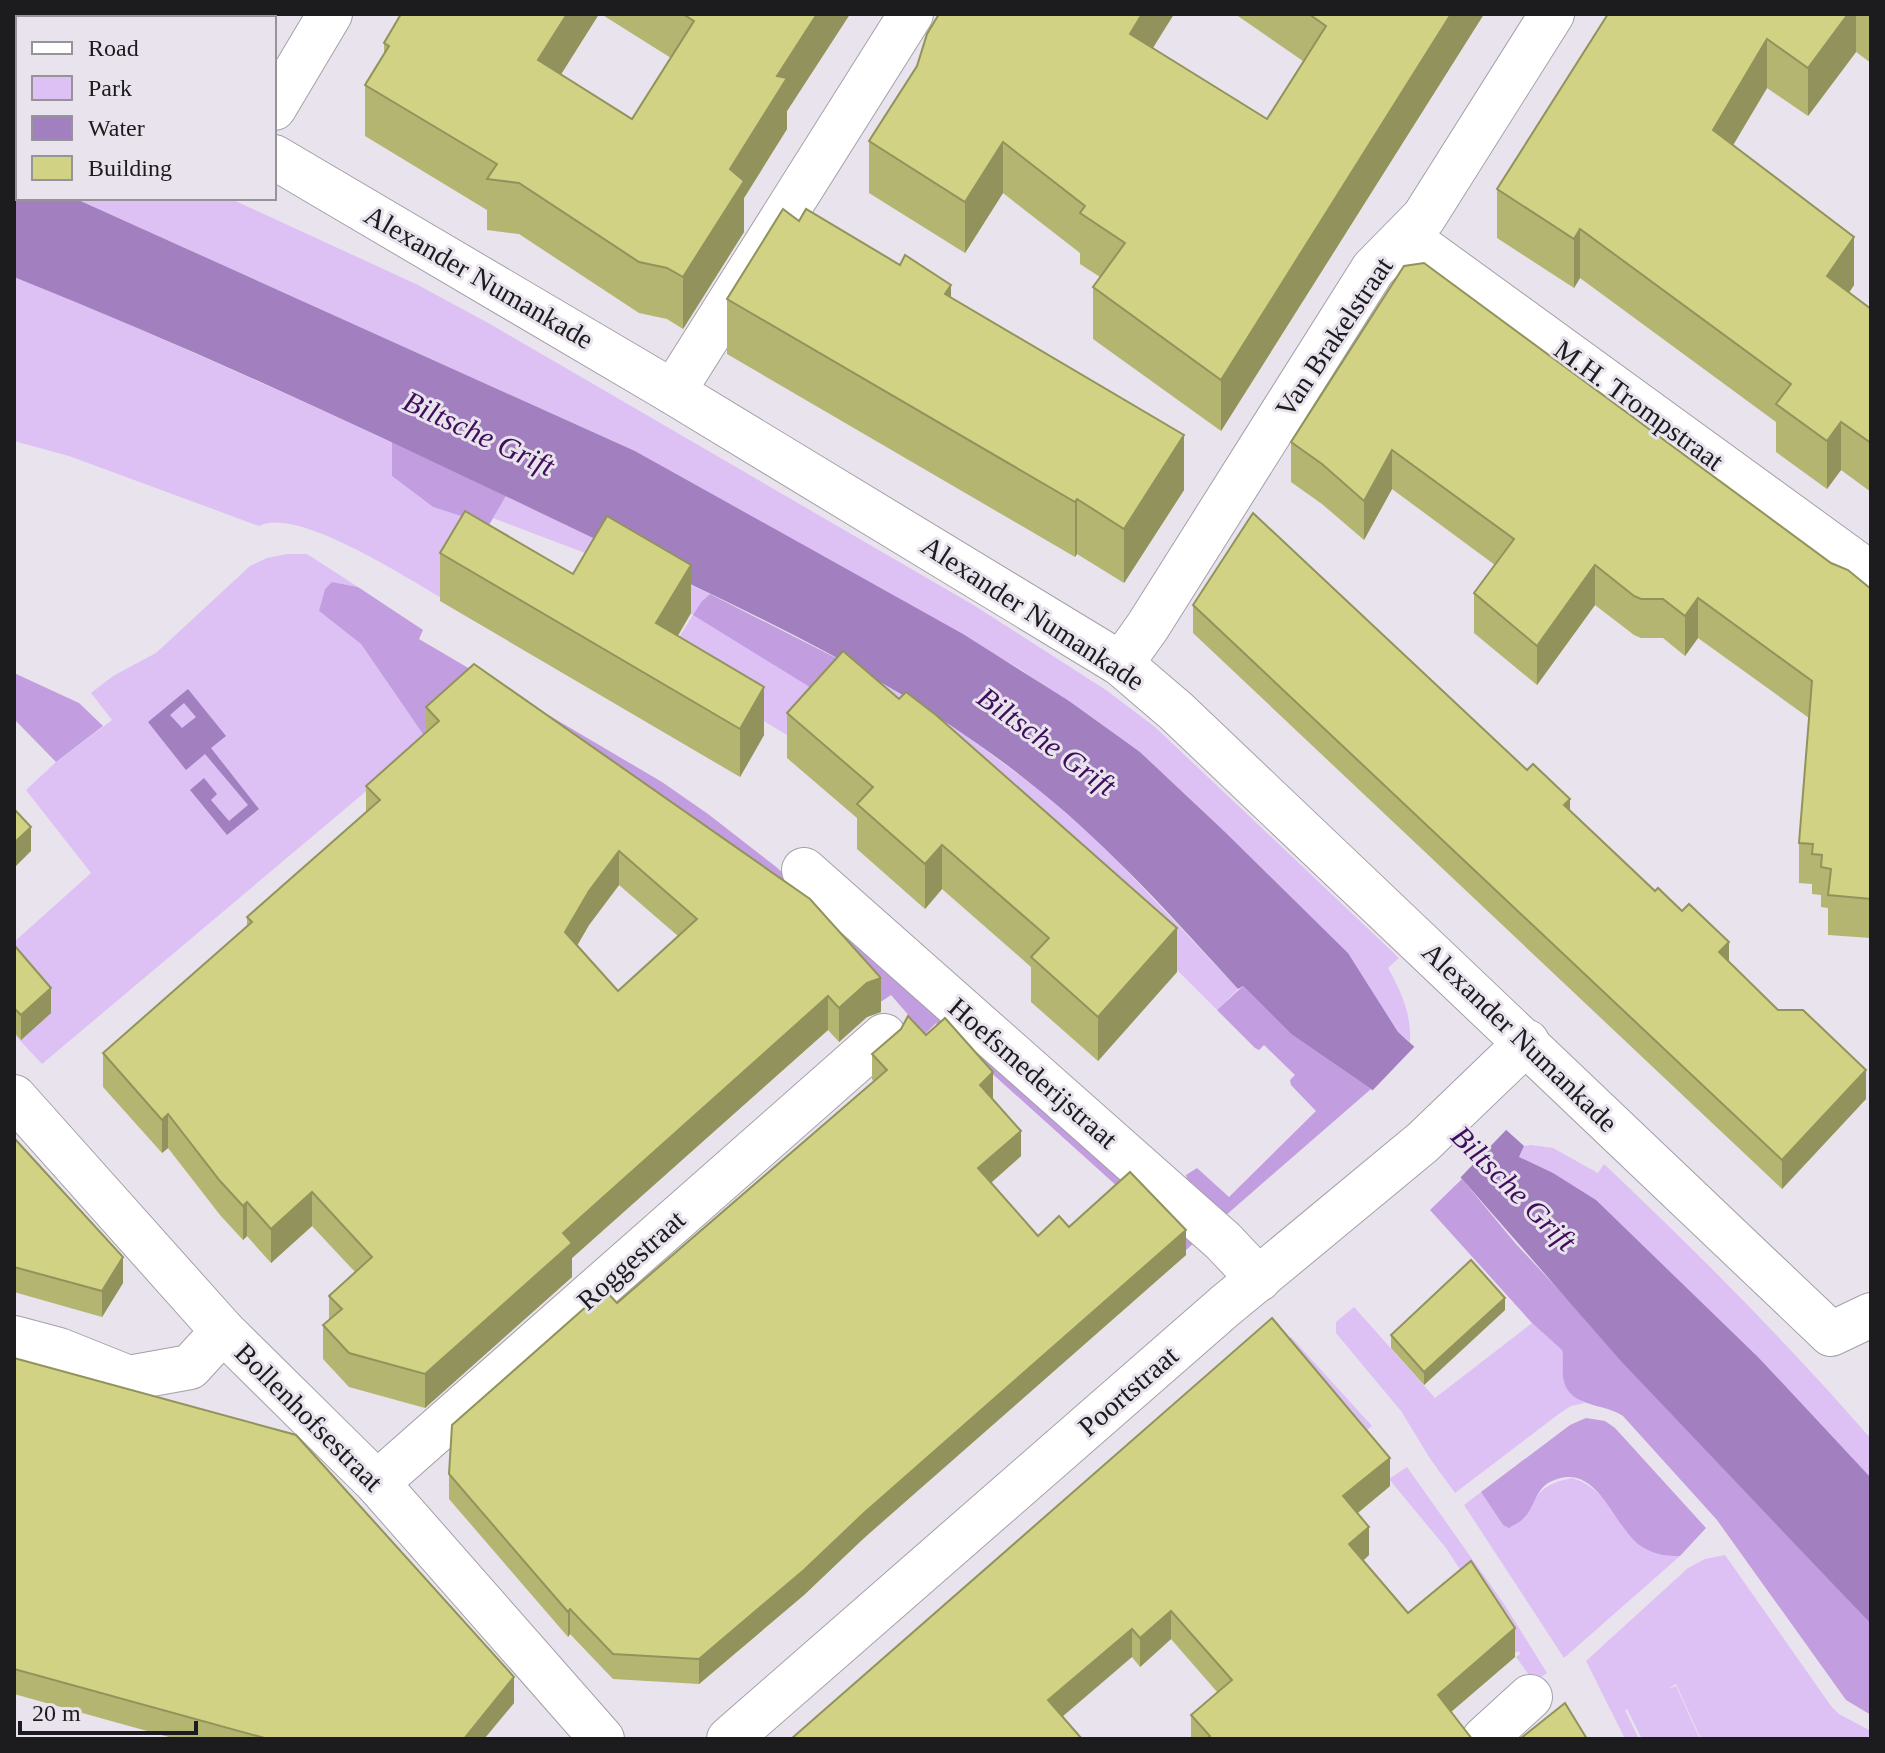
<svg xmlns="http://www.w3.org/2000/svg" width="1885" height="1753" viewBox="0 0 1885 1753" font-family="Georgia,serif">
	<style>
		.green { fill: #ddc1f5 }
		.forest { fill: #c29de0 }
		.water { fill: #a27fbf; fill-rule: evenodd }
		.pier { fill: #e8e3ec }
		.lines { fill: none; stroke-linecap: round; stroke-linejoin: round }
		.minor-casing { stroke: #a4a0a8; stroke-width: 46 }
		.minor { stroke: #fff; stroke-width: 44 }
		.wall { fill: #b4b571; fill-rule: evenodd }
		.shaded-wall { fill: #92935c }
		.building { fill: #d1d283; stroke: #92935c; stroke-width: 2; fill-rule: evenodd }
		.labels { text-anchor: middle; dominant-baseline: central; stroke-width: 6; stroke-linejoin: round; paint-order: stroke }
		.street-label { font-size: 28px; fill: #1c1b1d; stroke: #e8e3ec }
		.water-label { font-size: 30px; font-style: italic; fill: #3f0d5c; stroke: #e8e3ec }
	</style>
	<rect width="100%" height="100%" fill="#e8e3ec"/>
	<g class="green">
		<path d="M82,14H183L180,18H92Z"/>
		<path d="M14,82L18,84V173L14,171Z"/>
		<path d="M74,198H229L418,285L490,324L975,606L1106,690L1155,727L1399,958L1388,968C1402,993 1411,1013 1410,1042L1398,1032L1348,953L1224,831L1140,752L1020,669L635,451Z"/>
		<path d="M14,277L88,306L392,441V476L433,507L489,525L440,597C405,577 296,506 259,526L69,456L14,441Z"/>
		<path d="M506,496L710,594L702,601L694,615L872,677L965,735L1038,789L1099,841L1238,989L1217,1010L1176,969L664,661L693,615L606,561L493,518Z"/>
		<path d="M287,554H307L358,587L332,582L319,611L361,644L427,740L42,1064L14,1034V942L91,873L26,790L56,762L112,720L91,693L113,676L156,653L250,566L267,558Z"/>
		<path d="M1531,1145L1553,1148L1598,1173L1604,1164C1697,1252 1787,1342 1871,1439V1479L1759,1358L1596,1201L1519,1157L1524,1146Z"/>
		<path d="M1354,1307L1435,1398L1532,1323L1562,1350C1566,1371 1563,1392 1585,1403L1571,1406L1560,1413L1455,1493L1431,1460L1401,1411L1336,1333V1322Z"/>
		<path d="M1291,1337L1372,1426L1357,1438L1283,1344Z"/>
		<path d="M1407,1467L1504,1604L1547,1673L1534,1682L1516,1657L1520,1654L1519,1651L1515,1653L1446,1548L1389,1479Z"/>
		<path d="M1572,1478C1623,1493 1615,1556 1680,1556L1564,1658L1464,1505L1481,1492L1503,1525L1525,1518C1537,1491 1544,1484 1572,1478Z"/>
		<path d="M1725,1555L1831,1706L1839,1714L1871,1731V1739H1701L1676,1684L1668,1689L1676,1686L1700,1739H1642L1627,1709L1625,1710L1639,1739H1625L1586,1661L1688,1568L1705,1559Z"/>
	</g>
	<g class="forest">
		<path d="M392,441L506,496L489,525L433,507L392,476Z"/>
		<path d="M332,582L358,587L423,630L419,639L662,782L708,814L775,866L1197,1240L1184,1252L1129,1197L936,1023L925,1034L891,995L876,1005L867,994L883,978L771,895L427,740L361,644L319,611L325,589Z"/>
		<path d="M710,594L850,665L813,689L693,615L702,601Z"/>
		<path d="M14,673L79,703L103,726L56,762L14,719Z"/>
		<path d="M1243,986L1291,1034L1371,1089L1225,1216L1187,1179L1186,1175L1197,1168L1229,1197L1316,1111L1291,1085L1290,1080L1295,1075L1264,1045L1259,1050L1255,1048L1217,1010Z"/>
		<path d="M1462,1179L1516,1244L1871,1624V1715L1846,1700L1717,1520L1623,1416C1602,1402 1566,1408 1563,1376C1562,1367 1564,1359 1562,1350L1532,1323L1430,1210Z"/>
		<path d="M1586,1418L1605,1421L1615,1428L1706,1528L1680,1556C1667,1556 1656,1555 1644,1548C1613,1531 1599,1457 1550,1482C1535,1490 1535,1506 1525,1517C1522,1521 1514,1525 1509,1528L1503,1525L1481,1492L1570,1425Z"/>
	</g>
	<g class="water">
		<path d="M14,171L18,173V198H74L635,451L963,634L1069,701L1140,752L1224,831L1348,953L1398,1032L1524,1146L1519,1157L1553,1173L1596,1200L1759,1358L1871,1478V1624L1620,1360L1462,1179L1371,1089L1291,1034L1243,986L1238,989C1175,920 1113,850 1040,791C906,681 746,611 591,537C401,446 210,355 14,277Z"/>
		<path d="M188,689L226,736L211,748L259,809L227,835L190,790L204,778L217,794L211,800L229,821L248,805L205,754L186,770L148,722ZM184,703L196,717L182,728L170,715Z"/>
	</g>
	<path class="pier" d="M1418,1043L1507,1129L1460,1178L1371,1092Z"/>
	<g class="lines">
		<defs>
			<g id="minor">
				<path d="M274,108L330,14"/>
				<path d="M274,157L673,392L1121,664L1176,711L1831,1334L1871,1315"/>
				<path d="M1407,237L1871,574"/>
				<path d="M673,392L911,14"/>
				<path d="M1121,664L1148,626L1373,269L1424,217L1552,14"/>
				<path d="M804,870L1223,1241L1259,1279"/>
				<path d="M14,1097L223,1331L377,1483L602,1739"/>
				<path d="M14,1338L59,1350L129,1378L190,1367L223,1331"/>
				<path d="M377,1483L884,1036"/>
				<path d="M729,1739L1225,1306L1423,1142L1527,1042"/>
				<path d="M1484,1739L1530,1697"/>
			</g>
		</defs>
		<use href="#minor" class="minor-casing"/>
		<use href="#minor" class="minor"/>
	</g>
	<g class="wall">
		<path d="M401,14H599L561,74L632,119L671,58L601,14H850L787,111V129L744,198V232L683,329L667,319L639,313L519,234L487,230V210L365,136V85L384,54V43Z"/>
		<path d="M939,14H1174L1152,48L1267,119L1303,61L1235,14H1484L1221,431L1093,339V287L1100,277L1080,264V253L1003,193L965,253L869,193V141L917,66Z"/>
		<path d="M1608,14H1871V63L1856,52L1808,116L1767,88L1733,145L1854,285L1849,293L1871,310V492L1841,470L1827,489L1776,452V422L1580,278L1574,288L1497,238V189Z"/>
		<path d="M799,221L951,298L1184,490L1124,583L1077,554L1075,557L727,354V299Z"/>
		<path d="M1404,266L1831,563L1871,589V938L1828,935V908L1821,907V895L1812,894V884L1799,883V843L1809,718L1698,638L1685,656L1663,638H1641L1634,635L1595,605L1537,685L1474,633V593L1495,565L1392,489L1364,540L1322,504L1291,482V442Z"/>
		<path d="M440,553L573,574L691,613L678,636L764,735L740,777L440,601Z"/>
		<path d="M1193,605L1570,810L1729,961L1866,1099L1782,1189L1193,633Z"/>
		<path d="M426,707L881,1012L867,1017L839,1042L828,1030L572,1258V1277L425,1408L349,1387L323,1359V1325L329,1320V1296L355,1272L312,1226L271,1263L247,1236L243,1240L220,1215L168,1148L162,1153L103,1087V1053L247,926V917L366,812V786L426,732ZM619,885L678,936L618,991L577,946L589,925Z"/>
		<path d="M787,713L1177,972L1098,1061L1031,1002V967L942,889L925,909L857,849V818L787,758Z"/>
		<path d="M14,945L51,1013L21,1040L14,1032Z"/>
		<path d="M926,1035L993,1098L992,1099L1021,1156L991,1183L1038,1236L1069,1227L1186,1255L864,1538L804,1595L699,1684L613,1679L570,1634L568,1637L449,1499V1474L617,1303L874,1082L872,1079V1054Z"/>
		<path d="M14,1138L123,1283L102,1317L14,1292Z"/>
		<path d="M1505,1310L1424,1385L1391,1348V1335Z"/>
		<path d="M14,1358L514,1703L484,1739H176L14,1694Z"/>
		<path d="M1390,1486L1358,1513L1369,1555L1363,1561L1408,1613L1515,1657L1451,1712L1472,1739H1191V1715L1218,1693L1171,1639L1140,1667L1132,1657L791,1739Z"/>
	</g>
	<g class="shaded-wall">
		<path d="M567,14H599L538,111V60Z"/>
		<path d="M817,14H850L787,111V129L744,198V232L683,329V277L730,169L777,76Z"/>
		<path d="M1142,14H1174L1130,85V34Z"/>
		<path d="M1451,14H1484L1221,431V380Z"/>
		<path d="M1848,14H1856V52L1808,116V68Z"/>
		<path d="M1767,39V88L1713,179V130Z"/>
		<path d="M1003,142V193L965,253V202Z"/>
		<path d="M1580,229V278L1574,288V239Z"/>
		<path d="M1854,237V285L1827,324V276Z"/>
		<path d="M951,285V340L945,294Z"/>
		<path d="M1841,422V470L1827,489V441Z"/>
		<path d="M1184,435V490L1124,583V529Z"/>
		<path d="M1392,450V489L1364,540V501Z"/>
		<path d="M1077,499V554L1075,557V502Z"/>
		<path d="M691,565V613L656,672V623Z"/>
		<path d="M1595,565V605L1537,685V646Z"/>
		<path d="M1698,598V638L1685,656V616Z"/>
		<path d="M764,687V735L740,777V729Z"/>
		<path d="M1570,799V827L1564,805Z"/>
		<path d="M31,827V851L14,868V843Z"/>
		<path d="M942,845V889L925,909V864Z"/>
		<path d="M619,851V885L589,925L565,966V932L589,891Z"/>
		<path d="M1177,928V972L1098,1061V1017Z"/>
		<path d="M1729,942V970L1719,952Z"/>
		<path d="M881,978V1012L867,1017L839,1042V1008L867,983Z"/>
		<path d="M51,988V1013L21,1040V1015Z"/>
		<path d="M828,996V1030L572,1258V1277L425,1408V1374L563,1233Z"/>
		<path d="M1866,1070V1099L1782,1189V1160Z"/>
		<path d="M993,1072V1098L980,1110V1085Z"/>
		<path d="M168,1114V1148L162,1153V1120Z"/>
		<path d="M1021,1131V1156L978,1194V1168Z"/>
		<path d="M312,1192V1226L271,1263V1229Z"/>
		<path d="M247,1202V1236L243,1240V1206Z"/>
		<path d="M1186,1230V1255L864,1538L804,1595L699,1684V1659Z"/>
		<path d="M123,1257V1283L102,1317V1291Z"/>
		<path d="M1505,1298V1310L1424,1385V1372Z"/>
		<path d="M1390,1458V1486L1343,1525V1496Z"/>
		<path d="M1369,1527V1555L1349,1573V1544Z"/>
		<path d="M570,1609V1634L568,1637V1612Z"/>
		<path d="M1171,1611V1639L1140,1667V1638Z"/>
		<path d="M1515,1628V1657L1438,1723V1695Z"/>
		<path d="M1132,1629V1657L1048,1729V1700Z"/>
		<path d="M514,1677V1703L484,1739H464Z"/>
	</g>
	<g class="building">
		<path d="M401,14H567L538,60L632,119L694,21L683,14H817L777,76L787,78L730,169L744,181L683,277L667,268L639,262L519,183L487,179L497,164L365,85L389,46L384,43Z"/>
		<path d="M939,14H1142L1130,34L1267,119L1326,26L1309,14H1451L1221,380L1093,287L1125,243L1080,213L1085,206L1003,142L965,202L869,141L917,66L927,34Z"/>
		<path d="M1608,14H1848L1808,68L1767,39L1713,130L1854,237L1827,276L1871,309V443L1841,422L1827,441L1776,404L1791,384L1580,229L1574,239L1497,189Z"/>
		<path d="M783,209L799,221L806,209L900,265L905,255L951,285L945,294L1184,435L1124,529L1077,499L1075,502L727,299Z"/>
		<path d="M1424,263L1831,563L1848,570L1871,589V899L1828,895L1831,869L1821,867L1822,855L1812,854L1813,844L1799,843L1812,681L1698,598L1685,616L1663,599H1641L1634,596L1595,565L1537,646L1474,593L1514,539L1392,450L1364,501L1322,464L1291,442L1404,266Z"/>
		<path d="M465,511L573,574L607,516L691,565L656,623L764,687L740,729L440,553Z"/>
		<path d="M1253,513L1527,770L1533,764L1570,799L1564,805L1655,891L1658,888L1682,911L1689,904L1729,942L1719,952L1778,1010H1803L1866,1070L1782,1160L1193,605Z"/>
		<path d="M843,651L899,699L906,692L936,715L1177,928L1098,1017L1031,957L1049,938L942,845L925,864L857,804L873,787L787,713Z"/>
		<path d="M474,664L810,899L881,978L867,983L839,1008L828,996L563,1233L572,1243L425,1374L349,1353L323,1325L342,1309L329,1296L372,1257L312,1192L271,1229L247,1202L243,1206L220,1181L168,1114L162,1120L103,1053L252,922L247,917L380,800L366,786L439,721L426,707ZM619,851L697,919L618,991L565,932L589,891Z"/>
		<path d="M14,809L31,827L14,843Z"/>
		<path d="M14,945L51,988L21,1015L14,1008Z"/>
		<path d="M908,1016L926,1035L945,1018L993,1072L980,1085L1021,1131L978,1168L1038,1236L1059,1216L1069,1227L1130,1172L1186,1230L864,1513L804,1570L699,1659L613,1654L570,1609L568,1612L449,1474L452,1425L605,1290L617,1303L887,1070L872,1054L901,1029Z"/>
		<path d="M14,1138L123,1257L102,1291L14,1267Z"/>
		<path d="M1471,1260L1505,1298L1424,1372L1391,1335Z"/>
		<path d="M1272,1318L1390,1458L1343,1496L1369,1527L1349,1544L1408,1613L1471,1561L1515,1628L1438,1695L1472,1739H1206L1210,1736L1191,1715L1232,1680L1171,1611L1140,1638L1132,1629L1048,1700L1082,1739H791Z"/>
		<path d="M14,1358L296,1435L514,1677L464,1739H268L14,1669Z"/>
		<path d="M1565,1703L1587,1739H1520Z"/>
	</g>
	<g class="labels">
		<g class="street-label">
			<text transform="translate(479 277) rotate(30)">Alexander Numankade</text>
			<text transform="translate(1334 337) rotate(-56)">Van Brakelstraat</text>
			<text transform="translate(1639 405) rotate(36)">M.H. Trompstraat</text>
			<text transform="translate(1033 613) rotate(33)">Alexander Numankade</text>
			<text transform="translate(1520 1037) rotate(44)">Alexander Numankade</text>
			<text transform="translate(1033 1073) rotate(41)">Hoefsmederijstraat</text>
			<text transform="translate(631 1260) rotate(-42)">Roggestraat</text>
			<text transform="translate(1128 1391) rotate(-41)">Poortstraat</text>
			<text transform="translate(309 1417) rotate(45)">Bollenhofsestraat</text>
		</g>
		<g class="water-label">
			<text transform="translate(479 433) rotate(25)">Biltsche Grift</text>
			<text transform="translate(1047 741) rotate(36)">Biltsche Grift</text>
			<text transform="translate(1514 1188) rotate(45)">Biltsche Grift</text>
		</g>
	</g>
	<rect width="1885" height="1753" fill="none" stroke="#1c1b1d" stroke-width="32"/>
	<rect x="16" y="16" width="260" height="184" fill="#e8e3ec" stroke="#969399" stroke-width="2"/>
	<rect x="32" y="42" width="40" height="12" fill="#ffffff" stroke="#969399" stroke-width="2"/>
	<text x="88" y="56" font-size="24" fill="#1c1b1d">Road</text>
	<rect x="32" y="76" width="40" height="24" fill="#ddc1f5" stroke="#969399" stroke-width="2"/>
	<text x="88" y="96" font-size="24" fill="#1c1b1d">Park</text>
	<rect x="32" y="116" width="40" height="24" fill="#a27fbf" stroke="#969399" stroke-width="2"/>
	<text x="88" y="136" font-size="24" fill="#1c1b1d">Water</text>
	<rect x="32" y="156" width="40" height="24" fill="#d1d283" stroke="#969399" stroke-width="2"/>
	<text x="88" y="176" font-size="24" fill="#1c1b1d">Building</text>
	<path d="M20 1721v12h176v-12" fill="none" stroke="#1c1b1d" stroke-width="4"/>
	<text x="32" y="1721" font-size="24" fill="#1c1b1d" stroke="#e8e3ec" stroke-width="6" paint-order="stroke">20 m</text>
</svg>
